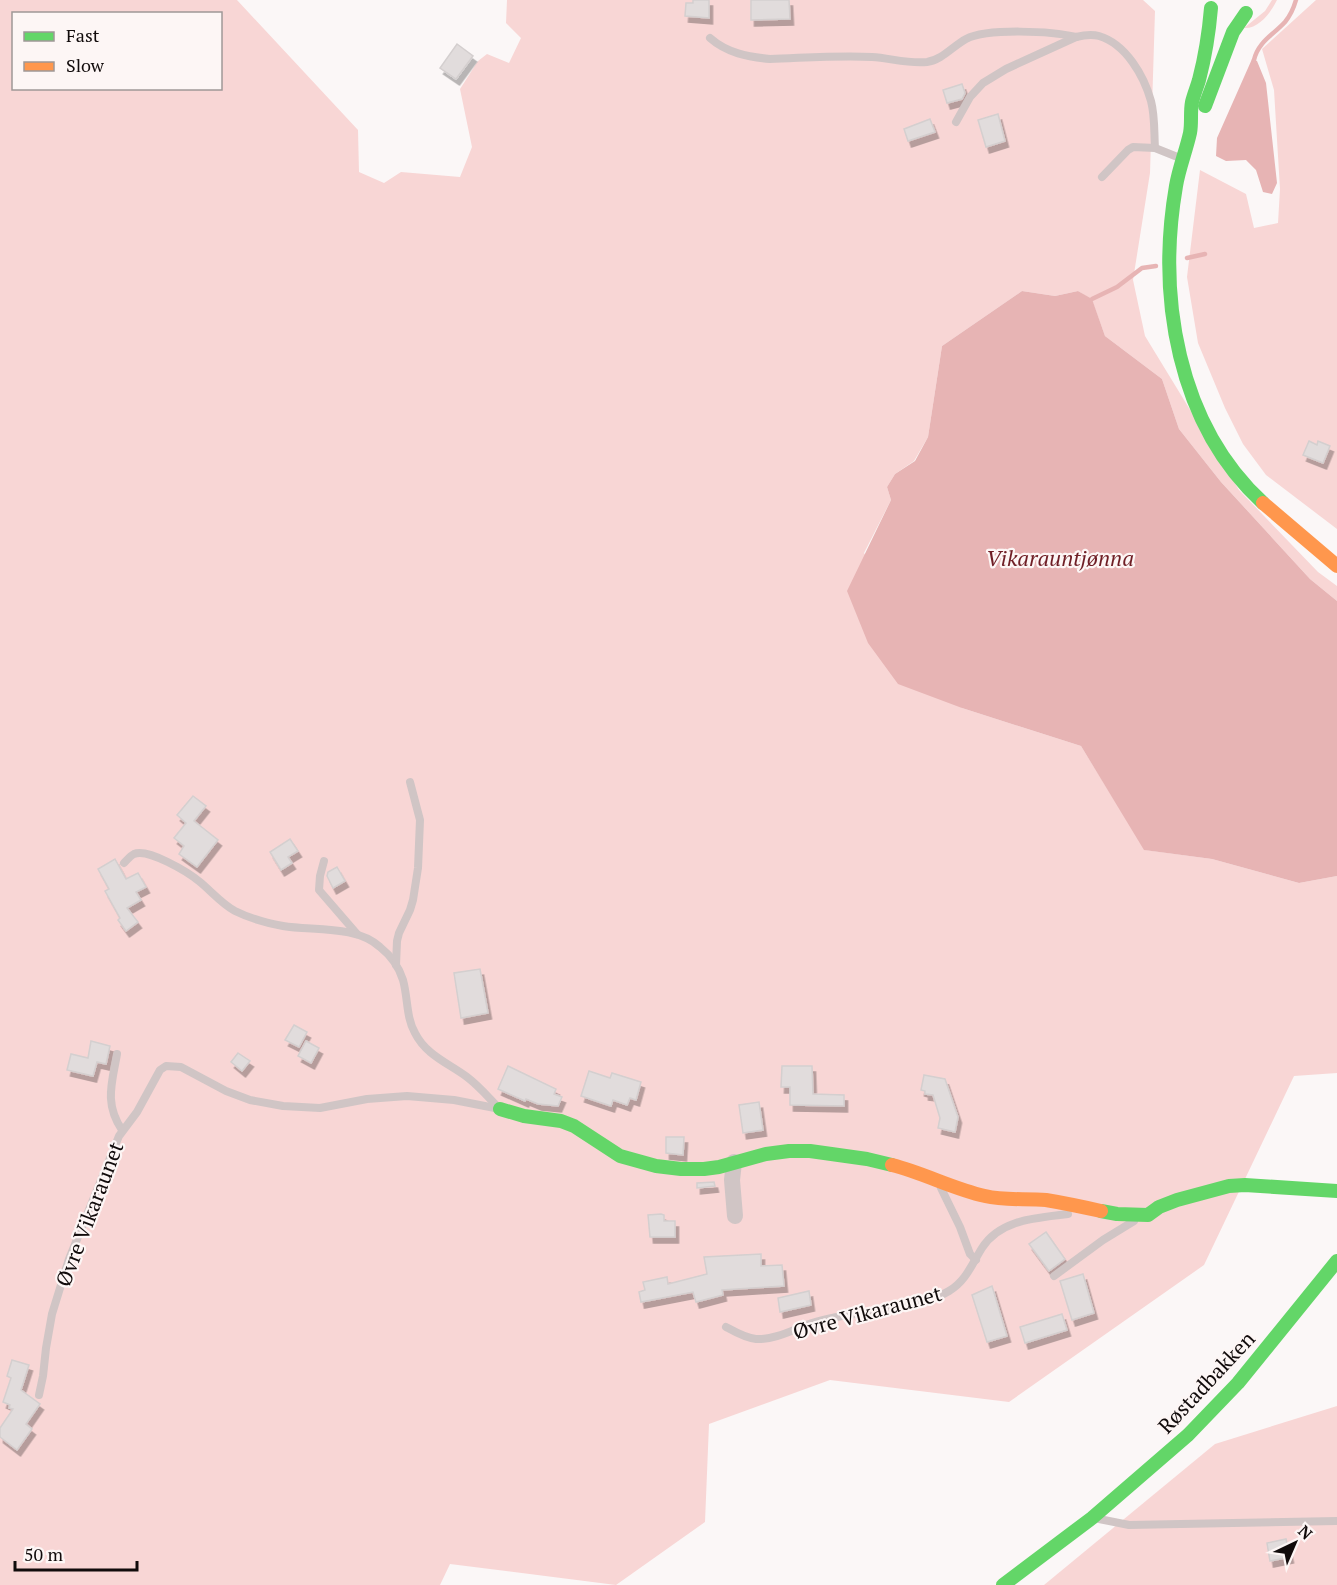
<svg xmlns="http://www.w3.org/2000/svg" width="1337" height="1585" viewBox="0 0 1337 1585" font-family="'PT Serif',serif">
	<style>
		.green { fill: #f8d6d5; fill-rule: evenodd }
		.water { fill: #e7b4b4 }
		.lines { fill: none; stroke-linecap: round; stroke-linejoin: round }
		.stream { stroke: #e7b4b4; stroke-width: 4.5 }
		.building { fill: #e1dcdc; stroke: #d4cfcf; stroke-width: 1.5; filter: url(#shadow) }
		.lane { stroke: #d0c5c5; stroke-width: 8 }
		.street { stroke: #d0c5c5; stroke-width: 16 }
		.fast { stroke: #63d668; stroke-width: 14 }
		.slow { stroke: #ff974d; stroke-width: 14 }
		.labels { text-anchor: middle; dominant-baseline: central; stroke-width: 4.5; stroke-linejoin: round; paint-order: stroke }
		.street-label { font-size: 21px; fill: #110b0b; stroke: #fdf6f5 }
		.water-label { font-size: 22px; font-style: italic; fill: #6f1e25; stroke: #fdf6f5 }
	</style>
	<defs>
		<filter id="shadow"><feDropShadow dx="3.5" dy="6" stdDeviation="0" flood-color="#0004"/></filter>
	</defs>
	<rect width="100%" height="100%" fill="#fbf7f7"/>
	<g class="green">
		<path d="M0,0H237L358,130L359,172L384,183L401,172L460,177L472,147L460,89L478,61L487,54L509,63L521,38L506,23L507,0H1143L1155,11L1150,173L1133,280L1145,336L1239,490L1318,572L1337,586V601L1310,579L1221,482L1179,429L1162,379L1105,336L1092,300L1078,291L1055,296L1022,291L942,346L928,437L914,461L895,474L887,487L891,500L864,553L962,708L1081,746L1145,850L1212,859L1299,883L1337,876V1073L1294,1076L1204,1265L1009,1402L830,1380L709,1424L705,1522L616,1585L450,1564L440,1585H0ZM14,14H220V88H14Z"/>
		<path d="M1272,0H1277C1271,12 1259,29 1244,28L1265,11Z"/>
		<path d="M1316,0H1337V529L1266,475L1243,444L1225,408L1198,343L1187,277L1200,170L1246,194L1254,228L1278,223L1280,189L1274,90L1262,49Z"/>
		<path d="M1337,1406V1585H1044L1215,1444Z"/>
	</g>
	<g class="water">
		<path d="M1252,59L1257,61L1266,83L1277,183L1272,194L1263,192L1256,170L1246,160L1226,161L1216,156L1217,138Z"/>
		<path d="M1022,291L1055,296L1078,291L1092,299L1105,336L1162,379L1179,429L1221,482L1310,579L1337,601V876L1299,883L1212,859L1144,850L1081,746L962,708L898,684L868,643L847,591L891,500L887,487L895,474L915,461L928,437L942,346Z"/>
	</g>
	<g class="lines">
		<g class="stream">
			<path d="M1254,60C1258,42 1273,35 1285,22C1290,16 1294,7 1296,0"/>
			<path d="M1187,258L1205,254"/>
			<path d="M1092,299L1117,287L1142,268L1156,266"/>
		</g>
	</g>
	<g class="building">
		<path d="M693,0H709V18L685,16L686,3H693Z"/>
		<path d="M751,0H789L790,19L751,20Z"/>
		<path d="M457,44L473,56L456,79L440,68Z"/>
		<path d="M962,84L965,93L962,99L947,103L943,90Z"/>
		<path d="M998,114L1005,141L986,147L978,120Z"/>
		<path d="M930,119L935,132L908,141L904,129Z"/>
		<path d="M1309,441L1317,445L1318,441L1330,446L1323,463L1303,455Z"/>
		<path d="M193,796L206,806L194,821L218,840L197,867L179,854L184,846L174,838L186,823L177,815Z"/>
		<path d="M290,839L298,851L288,857L292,863L281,870L270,852Z"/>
		<path d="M115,859L126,879L138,873L146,887L136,892L141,900L127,908L138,922L126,931L118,920L120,918L105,891L109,889L98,869Z"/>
		<path d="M337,867L345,881L333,888L327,876L328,872Z"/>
		<path d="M480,969L488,1013L461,1018L454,973Z"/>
		<path d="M294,1025L307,1032L299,1047L285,1040Z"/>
		<path d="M91,1041L110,1046L106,1064L97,1062L93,1076L67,1070L71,1054L88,1058Z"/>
		<path d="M306,1041L319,1048L311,1063L298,1056Z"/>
		<path d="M238,1053L250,1061L242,1071L231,1062Z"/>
		<path d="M508,1066L556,1089L554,1094L562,1097L558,1106L538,1104L526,1099L525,1101L498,1089Z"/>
		<path d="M782,1066H812L813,1094L844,1095V1106L790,1105V1087H781Z"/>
		<path d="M589,1071L610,1078L612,1073L641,1082L636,1100L630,1098L627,1105L613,1100L611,1106L581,1096Z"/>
		<path d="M924,1075L945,1079L958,1117L955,1132L938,1128L940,1118L933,1095L925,1094V1091L921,1090Z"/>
		<path d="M759,1102L763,1130L743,1133L739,1105Z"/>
		<path d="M666,1137H684L683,1155L666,1153Z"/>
		<path d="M714,1182L715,1186L697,1188V1183Z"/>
		<path d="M661,1214L664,1215V1221H675V1237H650L648,1215Z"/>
		<path d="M1046,1232L1065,1259L1049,1271L1029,1244Z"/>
		<path d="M761,1254V1266L782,1265L784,1286L722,1290L723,1295L696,1302L693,1292L641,1302L639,1292L645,1290L643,1282L667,1277L668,1284L707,1274L704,1257Z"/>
		<path d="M1083,1274L1094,1313L1072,1320L1060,1281Z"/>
		<path d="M992,1286L1007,1336L987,1342L972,1295Z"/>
		<path d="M809,1291L811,1305L780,1312L778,1298Z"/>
		<path d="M1062,1314L1067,1330L1025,1343L1020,1327Z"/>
		<path d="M12,1360L29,1365L21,1390L40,1404L26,1424L32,1429L17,1450L0,1437V1428L13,1409L9,1408L10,1405L3,1402L11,1378L7,1376Z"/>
		<path d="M1286,1539L1290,1557L1270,1561L1267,1543Z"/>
	</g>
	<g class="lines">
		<g class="lane">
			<path d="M710,38C727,53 748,57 770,59C803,58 840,55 872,57C890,58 908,64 927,62C942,60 953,46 966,39C987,28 1052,31 1076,37"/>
			<path d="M956,122L970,97L983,83L1006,69L1076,37C1084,35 1092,34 1099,36C1126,44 1144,76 1151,101C1155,116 1154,132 1155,148L1180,158"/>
			<path d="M1102,177L1128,150L1133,147L1155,148"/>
			<path d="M324,861L320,876L319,890L357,934"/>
			<path d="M124,863C127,860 130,856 134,854C148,848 188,872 200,882C211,891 222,904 235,911C249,918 267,923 283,926C313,931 356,925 380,947C390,955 399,967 403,980C408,998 406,1017 415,1033C426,1055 448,1063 467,1077C479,1086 489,1098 500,1109"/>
			<path d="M396,965L397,941L399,933L410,910L413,900L418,868L420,820L410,782"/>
			<path d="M117,1054C112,1083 104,1103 122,1130"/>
			<path d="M941,1188L960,1227L970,1254L976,1260"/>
			<path d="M1054,1276L1103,1240L1134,1221"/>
			<path d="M726,1327C735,1332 745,1338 756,1339C776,1340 794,1329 812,1323C856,1308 910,1315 949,1291C966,1281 972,1264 982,1248C1000,1219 1037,1218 1068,1214"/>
			<path d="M39,1395L43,1376L46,1348L52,1314L69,1259L119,1136L137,1112L160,1070L166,1066L181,1067L226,1091L250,1100L283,1106L320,1108L367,1099L407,1096L454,1100L500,1109"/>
			<path d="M1099,1519L1129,1525L1337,1521"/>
		</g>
		<path class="street" d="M734,1162L732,1180L735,1216"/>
		<g class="fast">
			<path d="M1211,8C1209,32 1205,57 1199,80C1197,87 1194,94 1192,102C1190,112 1192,123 1190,133C1186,151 1179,168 1176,186C1157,296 1177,424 1263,503"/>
			<path d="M1205,106L1233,32L1246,13"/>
			<path d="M500,1109L524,1116L561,1121L574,1126L620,1156L656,1166L681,1169H704L719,1167L766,1154L789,1151H810L867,1159L892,1165"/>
			<path d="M1101,1211L1117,1214L1148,1215L1159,1207L1177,1200L1229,1186L1245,1185L1337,1191"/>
			<path d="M1003,1585L1092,1518L1188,1435L1238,1383L1337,1261"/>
		</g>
		<g class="slow">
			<path d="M1263,503L1337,566"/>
			<path d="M892,1165C924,1173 953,1189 985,1196C1005,1201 1026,1198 1046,1200C1064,1203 1083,1207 1101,1211"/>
		</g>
	</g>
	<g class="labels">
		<g class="street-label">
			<text transform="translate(89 1214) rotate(-69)">Øvre Vikaraunet</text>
			<text transform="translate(867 1312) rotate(-15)">Øvre Vikaraunet</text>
			<text transform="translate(1206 1382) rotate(-47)">Røstadbakken</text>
		</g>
		<g class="water-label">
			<text x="1060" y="557">Vikarauntjønna</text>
		</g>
	</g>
	<rect x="12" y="12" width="210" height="78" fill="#fdf6f5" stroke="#9f9897" stroke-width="1.5"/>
	<rect x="24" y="32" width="30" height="9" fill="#63d668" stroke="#9f9897" stroke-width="1.5"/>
	<text x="66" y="42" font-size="18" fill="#110b0b">Fast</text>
	<rect x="24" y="62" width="30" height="9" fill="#ff974d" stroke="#9f9897" stroke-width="1.5"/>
	<text x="66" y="72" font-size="18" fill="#110b0b">Slow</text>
	<g transform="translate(1295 1543) rotate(44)" stroke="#fdf6f5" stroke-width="4.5" paint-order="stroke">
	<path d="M0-4.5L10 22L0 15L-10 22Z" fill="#110b0b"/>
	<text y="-9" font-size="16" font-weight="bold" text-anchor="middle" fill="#110b0b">N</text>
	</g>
	<path d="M15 1561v9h122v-9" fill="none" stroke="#110b0b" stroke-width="3"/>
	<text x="24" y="1561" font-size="18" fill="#110b0b" stroke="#fdf6f5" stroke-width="4.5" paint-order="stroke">50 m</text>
</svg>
